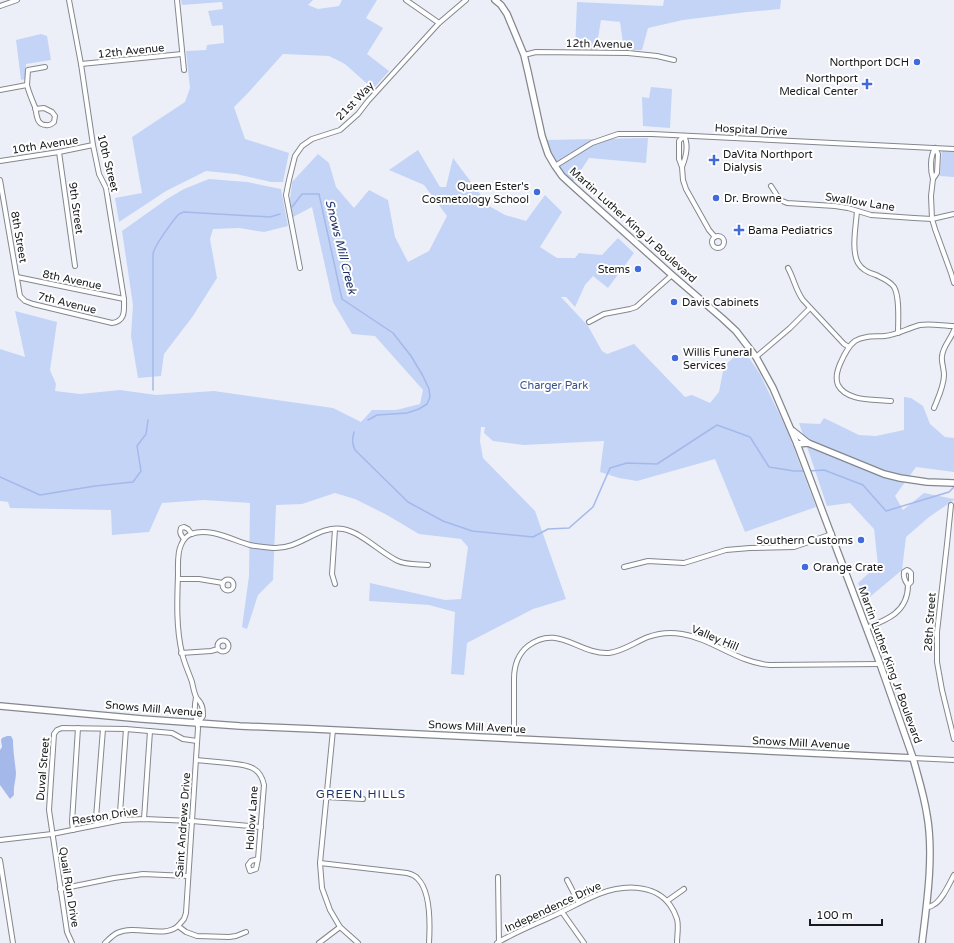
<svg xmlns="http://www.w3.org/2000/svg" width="954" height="943" viewBox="0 0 954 943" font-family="'Varela Round',sans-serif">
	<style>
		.green { fill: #c4d4f7 }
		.water { fill: #a4b9ea }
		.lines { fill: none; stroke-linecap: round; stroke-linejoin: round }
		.stream { stroke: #a4b9ea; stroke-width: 1.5 }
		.street-casing { stroke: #83878e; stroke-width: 6 }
		.secondary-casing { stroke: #83878e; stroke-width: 8 }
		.street { stroke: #fff; stroke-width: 4 }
		.secondary { stroke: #fff; stroke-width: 5.5 }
		.poi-dot { fill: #416adc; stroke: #fff; stroke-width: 1.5 }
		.labels { text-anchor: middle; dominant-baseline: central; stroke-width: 4; stroke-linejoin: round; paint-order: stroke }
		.street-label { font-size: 11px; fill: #18191c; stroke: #fff }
		.poi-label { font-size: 11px; fill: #18191c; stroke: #fff; text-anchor: start }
		.park-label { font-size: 11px; fill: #38508c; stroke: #fff }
		.water-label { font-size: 12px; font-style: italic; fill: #1b2f68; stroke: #fff }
		.neighbourhood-label { font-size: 12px; letter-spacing: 1px; fill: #1f336b; stroke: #fff }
	</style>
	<rect width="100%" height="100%" fill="#eceff7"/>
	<g class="green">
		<path d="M181,0H313L308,5L318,9L339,6L342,0H377L366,18L383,28L367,54L389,71L373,89L345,64L329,56L283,54L247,94L234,107L245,139L289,153L283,182H271L236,174L206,171L166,191L119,222L115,198L142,193L132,137L185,102L190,88L186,51L206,50L207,45L224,43L223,25L212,26L208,11L223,9L222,2L182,5Z"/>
		<path d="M664,0H781L780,9L747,12L683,20L648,28L642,50H624L620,22L601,20L596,50H575L577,2L663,6Z"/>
		<path d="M41,34L47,36L51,60L26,64L27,78L25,79L21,80L16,40Z"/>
		<path d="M651,87L672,89L670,128L643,126L642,97L649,98Z"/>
		<path d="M648,138L646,163L589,158L573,182L548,159L544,140Z"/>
		<path d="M942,149H954V177L940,176Z"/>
		<path d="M418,150L440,187H446L453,158L489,206L505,215L526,221L545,195L562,212L540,247L557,258H575L579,253L602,255L618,238L634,253L608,288L593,276L585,285L575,307L566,297H561L588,326L602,351L607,354L634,344L685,397L692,395L710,403L719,392L724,366L743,349L760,374L787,430L816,507L745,532L715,459L637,481L619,478L600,472L604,441L524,445L493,441L484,433L485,427H481L480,441L483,458L535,511L566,599L533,609L467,643L464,675L451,674L455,612L429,605L369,601L370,583L445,600L461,599L468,547L461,539L419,534L387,515L355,499L335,493L302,504L276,505L273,580L258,595L247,629L242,627L249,576L250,503L204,500L162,503L149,532L112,535L111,510L10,508L8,502L0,501V349L25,357L15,311L57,322L50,370L56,384L55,391L80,394L120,390L156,395L214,391L333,408L361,422L372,410H396L420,404L423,390L375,336L352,334L333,302L312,207L293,217L290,200L292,182L318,154L329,163L336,187L354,208L369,190L388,200L395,237L408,262L429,251L447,216L424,185L389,170Z"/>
		<path d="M209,179L247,182L281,189L288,226L264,232L239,228L213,229L210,239L217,278L193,316L164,354L161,376L138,378L131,336L133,305L122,231L167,199L184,189Z"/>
		<path d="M904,397L911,398L923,406L930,424L945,437L954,438V472L916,467L895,496L903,510L924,493L954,499V500L929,517L906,537L902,570L865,601L858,583L878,565L874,529L850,503L827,506L799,423L820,424L824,418L859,435L876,436L904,430Z"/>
	</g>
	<path class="water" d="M7,736H11L13,740C13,751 15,762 16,773C16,780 13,787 14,795L10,799L0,785V750L2,747L1,740L2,738Z"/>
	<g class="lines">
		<g class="stream">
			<path d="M292,207L302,194H319L342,299L393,333L411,356L423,376L429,389L430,397L427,404L419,409L407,413L377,415L368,420"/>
			<path d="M153,390V254C154,246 172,222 178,215C180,213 181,213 184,212L270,217L280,214"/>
			<path d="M354,432C352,440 352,443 355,450L408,502L443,521L472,531L533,537L548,529L569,528L593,507L610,468L627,463L657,464L717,425L750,437L769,467L794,471H805"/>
			<path d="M809,471L824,470L863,485L886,511L949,492L954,487"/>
			<path d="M0,477L40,495L95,486L133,482L141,471L137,446L146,434L148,420"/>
		</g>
		<defs>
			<g id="street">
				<path d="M177,0L184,70"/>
				<path d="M406,0L439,23"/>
				<path d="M0,6L17,0"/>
				<path d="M524,55L536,52L628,53L657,56L674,60"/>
				<path d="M81,64L182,54"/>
				<path d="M27,85L28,70L45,67"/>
				<path d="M0,90L27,85C29,93 32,100 35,107C37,114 36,125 46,125C50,126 52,124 54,122L55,116L52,112L44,108L35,109"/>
				<path d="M935,148L938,154L937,173L933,179L931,196L932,219L935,229L951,273L954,283"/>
				<path d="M59,152L75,266"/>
				<path d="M0,161L59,152L93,145"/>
				<path d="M555,166L592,143L618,134H652L954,149"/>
				<path d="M682,167C686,157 689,145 684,136L679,141V159L682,167L683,180L686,189L709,230L715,237"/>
				<path d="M933,179C930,170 930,157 935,148"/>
				<path d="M0,180L20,296L25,301L33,304L112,323C126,321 124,310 124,299L106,188L99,174L93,145L81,64L69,0"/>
				<path d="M771,186L780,200L787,203L835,206L848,208L871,215L914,218L932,219L954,214"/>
				<path d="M857,211C856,225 851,251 858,263C862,270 869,273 876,275C882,278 890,281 894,287C900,297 898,321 898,333"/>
				<circle cx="718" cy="242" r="6"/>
				<path d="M300,268L286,195L289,180L295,156L302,146L312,139L340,130L358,114L368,101L439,23L466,0"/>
				<path d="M788,268C794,279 796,291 803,300L844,344L849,347"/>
				<path d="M17,277L124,299"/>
				<path d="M589,322L604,314L630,309L636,307L672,275"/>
				<path d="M756,357L790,328L810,308"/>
				<path d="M891,401C875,399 847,402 838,385C835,378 837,371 840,364C843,357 848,346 855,341C865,335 875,337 885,336C897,335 908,328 920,325C931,323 943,326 954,326"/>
				<path d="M934,408C938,398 944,386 944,375C944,368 941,362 942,356C943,346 951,339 954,330"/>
				<path d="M951,505L947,544L937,632V662L942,690L954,739"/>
				<path d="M335,529L332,574L335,584"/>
				<path d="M184,539C181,535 179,533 181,528L184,527L188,529L192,534"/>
				<path d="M624,567L648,561L684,563L726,550L750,548L794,547L832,534"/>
				<path d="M907,570L909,571L911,573V582L908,585C905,581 903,577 904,572Z"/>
				<path d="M178,579H199L223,583"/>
				<circle cx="228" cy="585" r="5.5"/>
				<path d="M866,628C887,620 908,612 908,585"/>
				<circle cx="223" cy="646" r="5.5"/>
				<path d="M181,653L211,651L218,649"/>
				<path d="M198,723L203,716C203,712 203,707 201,704C200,701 197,699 196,697C194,692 193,687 192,682C189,673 184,663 182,653C176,628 177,601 178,575C178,565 177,553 181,545C183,540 186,536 191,534C210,527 232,540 250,545C258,547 266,547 274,548C301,549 317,525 343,529C361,532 381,553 398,561C407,565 418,564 428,565"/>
				<path d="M333,730L320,863L322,888L330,910L340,927L358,943"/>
				<path d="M514,738V679C514,667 518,654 528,646C558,623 579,655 609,653C624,651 635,642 648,637C659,633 671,632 682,634C713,639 738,663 770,665L880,664"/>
				<path d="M913,758L954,760"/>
				<path d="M196,760C207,761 217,762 228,763C245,765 260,765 264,785L258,859L256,869L250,871L248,865L251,861L258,859"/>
				<path d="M326,797L363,799"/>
				<path d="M144,819L150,731"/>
				<path d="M122,820L120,813L126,729"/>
				<path d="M97,825L96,818L103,729"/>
				<path d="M73,830L72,822L78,728"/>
				<path d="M0,840L52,834L122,820L144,819L192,821L261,827"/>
				<path d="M0,860L13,943"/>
				<path d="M320,863L407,873C411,874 415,875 418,879C431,892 430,926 429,943"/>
				<path d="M498,877L499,943"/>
				<path d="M567,880L579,903"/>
				<path d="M60,889L114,878L143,874L188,876"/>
				<path d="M667,901L684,889"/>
				<path d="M926,907C928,907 932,906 933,905C942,901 949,884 954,875"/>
				<path d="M562,912L584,943"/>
				<path d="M178,926L184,919L186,913L198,728C198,723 196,720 195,715C194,709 195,703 196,697"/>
				<path d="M72,943L67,932L49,810L54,734L57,730L62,728L126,729L172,733L183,739L197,741"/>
				<path d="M105,943C109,939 113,935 117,933C136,924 163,939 178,926L186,932L197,936L229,937L236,936L246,932"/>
				<path d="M319,943L340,927"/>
				<path d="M497,943C515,932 536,924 555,915C570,908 584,900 599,894C622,885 654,883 670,905C673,909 675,913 677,919C679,926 677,935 677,943"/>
			</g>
			<g id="secondary">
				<path d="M495,0L501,5L507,14L524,55L528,72L542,136L548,154L555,166L562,176L574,187L672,275L722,318L736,331L756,357L773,388L797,444L880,664L913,758C918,777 924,795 927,815C934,854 927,903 922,943"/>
				<path d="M793,431L808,443"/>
				<path d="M797,444L808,443L884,474L900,478L927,482L954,483"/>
				<path d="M0,706L142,719L240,726L314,729L913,758"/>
			</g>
		</defs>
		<use href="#street" class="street-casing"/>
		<use href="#secondary" class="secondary-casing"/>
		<use href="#street" class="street"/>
		<use href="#secondary" class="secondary"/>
	</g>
	<g class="poi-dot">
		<circle cx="917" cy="62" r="4"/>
		<path d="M865 78h4v4h4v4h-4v4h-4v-4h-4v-4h4z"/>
		<path d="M712 154h4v4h4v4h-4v4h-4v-4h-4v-4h4z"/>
		<circle cx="537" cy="192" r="4"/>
		<circle cx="716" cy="198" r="4"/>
		<path d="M737 224h4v4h4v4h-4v4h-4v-4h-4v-4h4z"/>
		<circle cx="638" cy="269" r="4"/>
		<circle cx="674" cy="302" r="4"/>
		<circle cx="675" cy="358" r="4"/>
		<circle cx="861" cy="540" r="4"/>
		<circle cx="805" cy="567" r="4"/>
	</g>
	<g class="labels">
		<g class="street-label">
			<text transform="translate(599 44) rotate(1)">12th Avenue</text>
			<text transform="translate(131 51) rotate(-6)">12th Avenue</text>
			<text transform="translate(355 101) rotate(-46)">21st Way</text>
			<text transform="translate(751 130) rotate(3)">Hospital Drive</text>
			<text transform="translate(45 145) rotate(-9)">10th Avenue</text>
			<text transform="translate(108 163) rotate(76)">10th Street</text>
			<text transform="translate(860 202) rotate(9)">Swallow Lane</text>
			<text transform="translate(76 208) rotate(82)">9th Street</text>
			<text transform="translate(633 225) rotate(42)">Martin Luther King Jr Boulevard</text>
			<text transform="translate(19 237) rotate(80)">8th Street</text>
			<text transform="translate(72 280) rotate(12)">8th Avenue</text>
			<text transform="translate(67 303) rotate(14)">7th Avenue</text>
			<text transform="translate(930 622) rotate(-86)">28th Street</text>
			<text transform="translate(715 638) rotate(23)">Valley Hill</text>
			<text transform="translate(890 665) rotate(70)">Martin Luther King Jr Boulevard</text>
			<text transform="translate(154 709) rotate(5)">Snows Mill Avenue</text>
			<text transform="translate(477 727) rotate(3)">Snows Mill Avenue</text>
			<text transform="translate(801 743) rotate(3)">Snows Mill Avenue</text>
			<text transform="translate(43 769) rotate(-85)">Duval Street</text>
			<text transform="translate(105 816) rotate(-9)">Reston Drive</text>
			<text transform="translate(252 818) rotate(-86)">Hollow Lane</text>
			<text transform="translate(183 825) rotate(-86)">Saint Andrews Drive</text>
			<text transform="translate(69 887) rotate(81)">Quail Run Drive</text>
			<text transform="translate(553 907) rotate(-25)">Independence Drive</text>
		</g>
		<g class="poi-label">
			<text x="909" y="62" text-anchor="end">Northport DCH</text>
			<text x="858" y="78" text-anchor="end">Northport<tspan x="858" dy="13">Medical Center</tspan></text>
			<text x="723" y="154">DaVita Northport<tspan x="723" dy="13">Dialysis</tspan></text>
			<text x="529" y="186" text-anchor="end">Queen Ester's<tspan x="529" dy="13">Cosmetology School</tspan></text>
			<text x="724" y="198">Dr. Browne</text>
			<text x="748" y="230">Bama Pediatrics</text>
			<text x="630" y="269" text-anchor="end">Stems</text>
			<text x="682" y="302">Davis Cabinets</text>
			<text x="683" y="352">Willis Funeral<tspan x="683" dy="13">Services</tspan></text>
			<text x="853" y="540" text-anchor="end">Southern Customs</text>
			<text x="813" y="567">Orange Crate</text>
		</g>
		<g class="park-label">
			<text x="554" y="385">Charger Park</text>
		</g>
		<g class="water-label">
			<text transform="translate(341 247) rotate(76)">Snows Mill Creek</text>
		</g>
		<g class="neighbourhood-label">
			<text x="361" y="794">GREEN HILLS</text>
		</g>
	</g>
	<path d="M810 919v6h72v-6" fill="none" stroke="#18191c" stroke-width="2"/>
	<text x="816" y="919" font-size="12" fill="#18191c" stroke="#ffffff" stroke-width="3" paint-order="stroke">100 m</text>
</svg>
